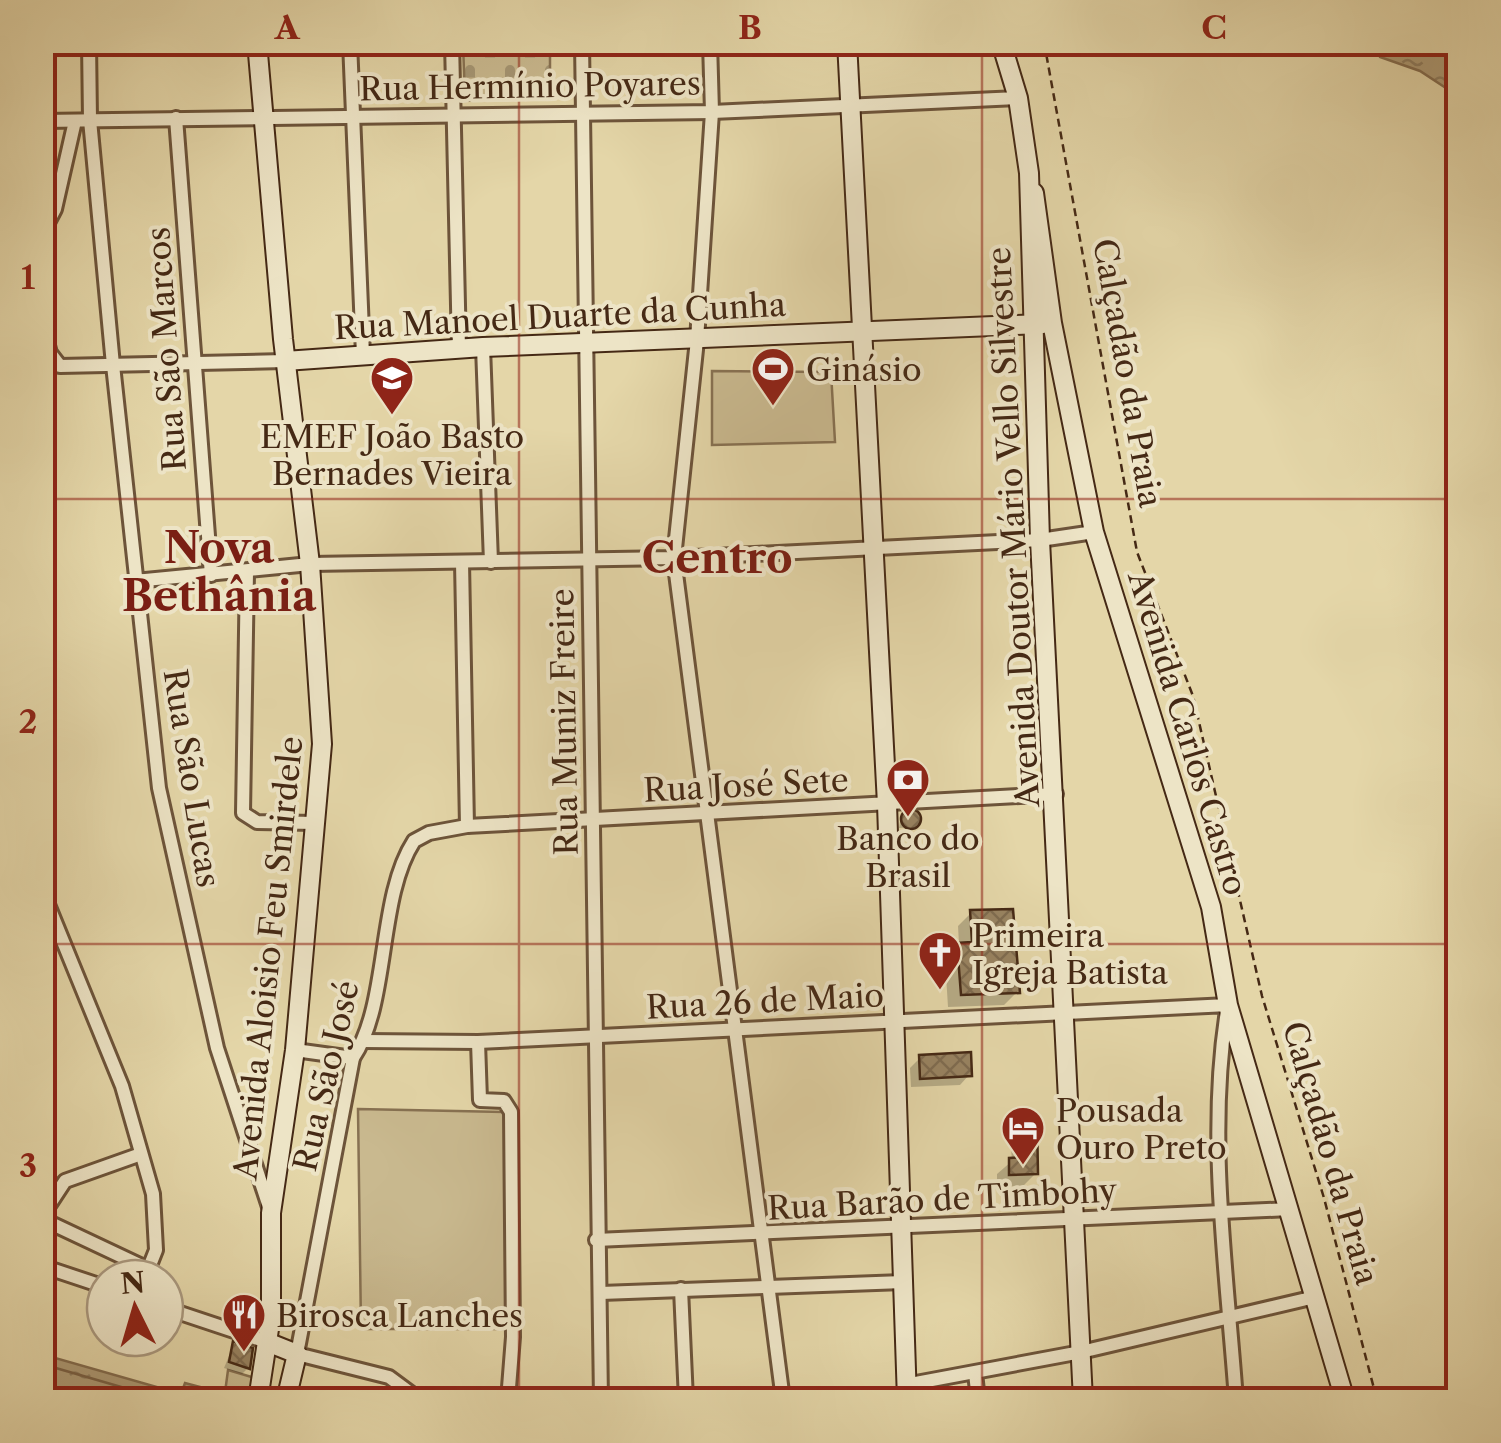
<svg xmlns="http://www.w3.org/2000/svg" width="1501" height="1443" viewBox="0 0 1501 1443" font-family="'Libre Caslon Text',serif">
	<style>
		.cemetery { fill: url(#cemetery-stones); stroke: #877152; stroke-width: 2.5 }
		.park { fill: #c9b98f; stroke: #877152; stroke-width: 2.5 }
		.water { fill: url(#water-ripples); stroke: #846d4f; stroke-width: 2.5 }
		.shadow { fill: #0003 }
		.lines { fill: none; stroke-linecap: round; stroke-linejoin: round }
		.shore { stroke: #7a6246; stroke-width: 2.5 }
		.building { fill: url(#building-cross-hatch); stroke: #452915; stroke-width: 2.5 }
		.street-casing { stroke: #6d543a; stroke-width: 18 }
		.secondary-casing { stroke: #452915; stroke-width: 22 }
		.path { stroke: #452915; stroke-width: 2.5; stroke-dasharray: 8 5; stroke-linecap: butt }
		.street { stroke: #ede4c6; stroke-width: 12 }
		.secondary { stroke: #ede4c6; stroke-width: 18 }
		.grid { fill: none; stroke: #8f2418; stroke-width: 2.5; stroke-opacity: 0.55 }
		.labels { text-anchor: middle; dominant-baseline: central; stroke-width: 8; stroke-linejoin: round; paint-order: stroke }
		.street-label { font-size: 32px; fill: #452915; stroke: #ede4c6 }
		.poi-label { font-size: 32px; fill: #452915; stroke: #ede4c6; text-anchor: start }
		.district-label { font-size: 42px; font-weight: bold; fill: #7a1f14; stroke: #ede4c6 }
		.neatline { fill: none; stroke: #8f2418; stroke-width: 4 }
		.grid-label { font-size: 32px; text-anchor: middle; font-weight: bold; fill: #8f2418 }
	</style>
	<defs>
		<pattern id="cemetery-stones" width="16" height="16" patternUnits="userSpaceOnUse" patternTransform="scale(2.5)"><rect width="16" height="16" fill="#c9b98f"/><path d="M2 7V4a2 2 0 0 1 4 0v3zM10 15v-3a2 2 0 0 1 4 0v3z" fill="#a59674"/></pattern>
		<pattern id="water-ripples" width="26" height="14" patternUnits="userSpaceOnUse" patternTransform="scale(2.5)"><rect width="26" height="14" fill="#ae9b76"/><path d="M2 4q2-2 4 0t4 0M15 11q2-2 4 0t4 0" fill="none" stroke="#8f7e60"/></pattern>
		<pattern id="building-cross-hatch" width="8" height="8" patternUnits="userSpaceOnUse" patternTransform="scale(2.5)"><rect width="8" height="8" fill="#988361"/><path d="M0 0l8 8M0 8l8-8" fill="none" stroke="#7e6b4f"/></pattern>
	</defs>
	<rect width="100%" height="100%" fill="#e4d6a8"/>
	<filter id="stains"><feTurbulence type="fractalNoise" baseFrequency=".002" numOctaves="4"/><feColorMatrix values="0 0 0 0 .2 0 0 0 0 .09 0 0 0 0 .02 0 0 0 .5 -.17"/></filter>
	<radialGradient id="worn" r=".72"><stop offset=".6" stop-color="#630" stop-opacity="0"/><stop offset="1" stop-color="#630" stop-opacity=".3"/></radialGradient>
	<path class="cemetery" d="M463,43H550V95L465,101Z"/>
	<g class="park">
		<path d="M712,371L831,372L835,442L712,445Z"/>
		<path d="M358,1109L504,1112L507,1329H361Z"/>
		<path d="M228,1370L255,1378L251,1400H224Z"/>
	</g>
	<g class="water">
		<path d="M1374,43H1458V96L1420,71L1380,57Z"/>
		<path d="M42,1329L49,1333L44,1351L48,1356L181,1394L185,1383L208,1389L212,1396L231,1395L234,1400H43Z"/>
	</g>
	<g class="shadow">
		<path d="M920,814L919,827L899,828L901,815Z"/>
		<path d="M971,913L1017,992L1004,1005L948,1007L945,959L959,944L958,926Z"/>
		<path d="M920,1058L969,1075L960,1085L911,1087L910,1068Z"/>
		<path d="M1023,1122L1036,1173L1023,1186L997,1187V1174L1012,1161L1010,1135Z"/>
		<path d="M234,1344L248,1368L242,1374L224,1368Z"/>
		<path d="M932,1393L935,1400H915L921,1395Z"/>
	</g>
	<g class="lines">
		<path class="shore" d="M42,1364L166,1400"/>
	</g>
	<g class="building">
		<circle cx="911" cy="819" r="10"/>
		<path d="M1013,909L1020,993L961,995L957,943L972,942L970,910Z"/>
		<path d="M971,1052L972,1076L920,1079L919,1055Z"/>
		<path d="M1037,1118L1038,1174L1009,1175V1158L1025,1157L1021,1119Z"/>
		<path d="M233,1341L253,1348L250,1369L229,1362Z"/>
	</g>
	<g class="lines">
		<defs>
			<g id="street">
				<path d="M89,42L90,120L113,365L159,788L217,1048L269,1207"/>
				<path d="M350,42L363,355"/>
				<path d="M452,42L459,349"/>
				<path d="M582,42L601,1400"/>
				<path d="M710,42L712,112L697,340L674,558L783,1400"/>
				<path d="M176,118L211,575"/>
				<path d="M42,121L712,112L1018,98"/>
				<path d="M42,234L55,209L75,121"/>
				<path d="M42,323L50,353L60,366L285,361"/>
				<path d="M483,347L491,562"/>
				<path d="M462,562L467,826"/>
				<path d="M247,572L243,813L257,822L316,823"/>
				<path d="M135,581L310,564L674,558L1040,540L1094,532"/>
				<path d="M42,890L122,1086L153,1194L156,1250L145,1278"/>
				<path d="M42,940L57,933"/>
				<path d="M364,1041L478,1042L1228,1005C1206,1134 1227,1271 1236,1400"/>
				<path d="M478,1042L480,1100L504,1101L511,1112L513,1337L508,1400"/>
				<path d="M295,1050L353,1058"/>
				<path d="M42,1216L65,1181L141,1154"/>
				<path d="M42,1219L148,1269"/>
				<path d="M596,1240L1290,1209"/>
				<path d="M42,1266L105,1287"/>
				<path d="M681,1289L686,1400"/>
				<path d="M601,1293L903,1282"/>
				<path d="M165,1308L267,1342"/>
				<path d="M975,1373L978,1400"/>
				<path d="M905,1385L1081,1352L1315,1297"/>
				<path d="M420,1400L389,1377L297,1354L353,1058C390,1003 377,898 414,841L429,833L467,826L1056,794"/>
			</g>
			<g id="secondary">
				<path d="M257,42L283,339L310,564L322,744L295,1050L271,1213V1316L258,1400"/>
				<path d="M847,42L887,804L907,1400"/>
				<path d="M1001,42L1018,98L1029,173L1040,540L1083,1400"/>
				<path d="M1034,193L1052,323L1094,532L1211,907L1228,1005L1345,1400"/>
				<path d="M285,361L483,347L1043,324"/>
				<path d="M267,1342L297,1354L286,1400"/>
			</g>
		</defs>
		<use href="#street" class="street-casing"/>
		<use href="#secondary" class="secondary-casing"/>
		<g class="path">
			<path d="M1044,42L1137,552L1193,696L1262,996L1324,1198L1377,1400"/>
			<path d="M833,1400L889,1389"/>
		</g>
		<use href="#street" class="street"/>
		<use href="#secondary" class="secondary"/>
	</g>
	<path class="grid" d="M519,42V1400M982,42V1400M42,499H1458M42,944H1458"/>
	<defs>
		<symbol id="stadium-pin" viewBox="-11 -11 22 30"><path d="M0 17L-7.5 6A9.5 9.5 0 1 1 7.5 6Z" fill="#8f2418" stroke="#ede4c6"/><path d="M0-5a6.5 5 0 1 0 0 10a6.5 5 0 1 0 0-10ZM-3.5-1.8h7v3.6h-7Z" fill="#fff"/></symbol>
		<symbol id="school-pin" viewBox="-11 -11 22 30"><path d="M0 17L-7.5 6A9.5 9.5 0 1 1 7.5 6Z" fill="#8f2418" stroke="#ede4c6"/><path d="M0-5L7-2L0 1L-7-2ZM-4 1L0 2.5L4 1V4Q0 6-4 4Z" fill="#fff"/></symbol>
		<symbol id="bank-pin" viewBox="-11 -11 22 30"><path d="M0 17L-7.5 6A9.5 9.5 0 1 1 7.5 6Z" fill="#8f2418" stroke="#ede4c6"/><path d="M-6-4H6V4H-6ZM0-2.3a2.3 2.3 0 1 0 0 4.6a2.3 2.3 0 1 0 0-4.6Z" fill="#fff"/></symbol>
		<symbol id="church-pin" viewBox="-11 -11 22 30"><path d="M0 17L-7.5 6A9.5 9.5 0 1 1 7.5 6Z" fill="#8f2418" stroke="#ede4c6"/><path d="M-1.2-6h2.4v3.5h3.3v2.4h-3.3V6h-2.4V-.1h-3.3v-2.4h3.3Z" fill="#fff"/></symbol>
		<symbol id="hotel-pin" viewBox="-11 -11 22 30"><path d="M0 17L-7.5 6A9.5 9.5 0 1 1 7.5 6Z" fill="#8f2418" stroke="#ede4c6"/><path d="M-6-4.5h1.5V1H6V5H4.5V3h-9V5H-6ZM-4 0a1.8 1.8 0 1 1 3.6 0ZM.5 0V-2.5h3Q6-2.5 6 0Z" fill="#fff"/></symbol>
		<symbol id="restaurant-pin" viewBox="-11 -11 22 30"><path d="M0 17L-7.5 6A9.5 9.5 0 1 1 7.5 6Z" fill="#8f2418" stroke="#ede4c6"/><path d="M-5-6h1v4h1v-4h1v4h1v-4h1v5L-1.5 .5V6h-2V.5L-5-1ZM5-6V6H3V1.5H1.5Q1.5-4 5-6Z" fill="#fff"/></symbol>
	</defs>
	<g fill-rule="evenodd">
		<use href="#stadium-pin" x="748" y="344" width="50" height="68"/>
		<use href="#school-pin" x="367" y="353" width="50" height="68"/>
		<use href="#bank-pin" x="883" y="755" width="50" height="68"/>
		<use href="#church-pin" x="915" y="928" width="50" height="68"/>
		<use href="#hotel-pin" x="998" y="1103" width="50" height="68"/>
		<use href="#restaurant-pin" x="219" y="1290" width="50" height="68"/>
	</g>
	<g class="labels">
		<g class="street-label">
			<text transform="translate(530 86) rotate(-1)">Rua Hermínio Poyares</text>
			<text transform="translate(560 316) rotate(-3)">Rua Manoel Duarte da Cunha</text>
			<text transform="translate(166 349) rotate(-94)">Rua São Marcos</text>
			<text transform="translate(1128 373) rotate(80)">Calçadão da Praia</text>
			<text transform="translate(1013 527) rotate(-93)">Avenida Doutor Mário Vello Silvestre</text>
			<text transform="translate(564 722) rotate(-91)">Rua Muniz Freire</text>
			<text transform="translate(1188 733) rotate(73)">Avenida Carlos Castro</text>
			<text transform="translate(192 778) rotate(81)">Rua São Lucas</text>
			<text transform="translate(746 785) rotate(-3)">Rua José Sete</text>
			<text transform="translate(268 958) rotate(-84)">Avenida Aloisio Feu Smirdele</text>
			<text transform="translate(765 1001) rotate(-3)">Rua 26 de Maio</text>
			<text transform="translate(326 1076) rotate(-77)">Rua São José</text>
			<text transform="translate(1331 1153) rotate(74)">Calçadão da Praia</text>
			<text transform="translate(942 1199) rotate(-3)">Rua Barão de Timbohy</text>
		</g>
		<g class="poi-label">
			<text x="806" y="369">Ginásio</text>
			<text x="392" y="436" text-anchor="middle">EMEF João Basto<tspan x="392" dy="37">Bernades Vieira</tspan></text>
			<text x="908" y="838" text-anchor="middle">Banco do<tspan x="908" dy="37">Brasil</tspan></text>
			<text x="972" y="935">Primeira<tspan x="972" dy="37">Igreja Batista</tspan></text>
			<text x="1056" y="1110">Pousada<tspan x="1056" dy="37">Ouro Preto</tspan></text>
			<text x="276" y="1315">Birosca Lanches</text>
		</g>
		<g class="district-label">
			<text x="219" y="548">Nova<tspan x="219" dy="48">Bethânia</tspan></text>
			<text x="717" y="558">Centro</text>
		</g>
	</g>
	<rect width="1501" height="1443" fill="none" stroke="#e4d6a8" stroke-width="110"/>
	<g transform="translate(135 1308) rotate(355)"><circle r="48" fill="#ede4c6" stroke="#aa997f" stroke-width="2.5"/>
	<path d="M0-8L18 38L0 25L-18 38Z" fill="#8f2418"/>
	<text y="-15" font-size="28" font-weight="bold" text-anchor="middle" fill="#452915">N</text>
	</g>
	<rect x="55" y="55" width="1391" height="1333" class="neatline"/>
	<g class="grid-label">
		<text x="287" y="39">A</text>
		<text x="750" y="39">B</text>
		<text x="1214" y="39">C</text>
		<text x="28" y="289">1</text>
		<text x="28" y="733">2</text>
		<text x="28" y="1177">3</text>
	</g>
	<rect width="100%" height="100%" filter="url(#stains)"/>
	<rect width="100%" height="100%" fill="url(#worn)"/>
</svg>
